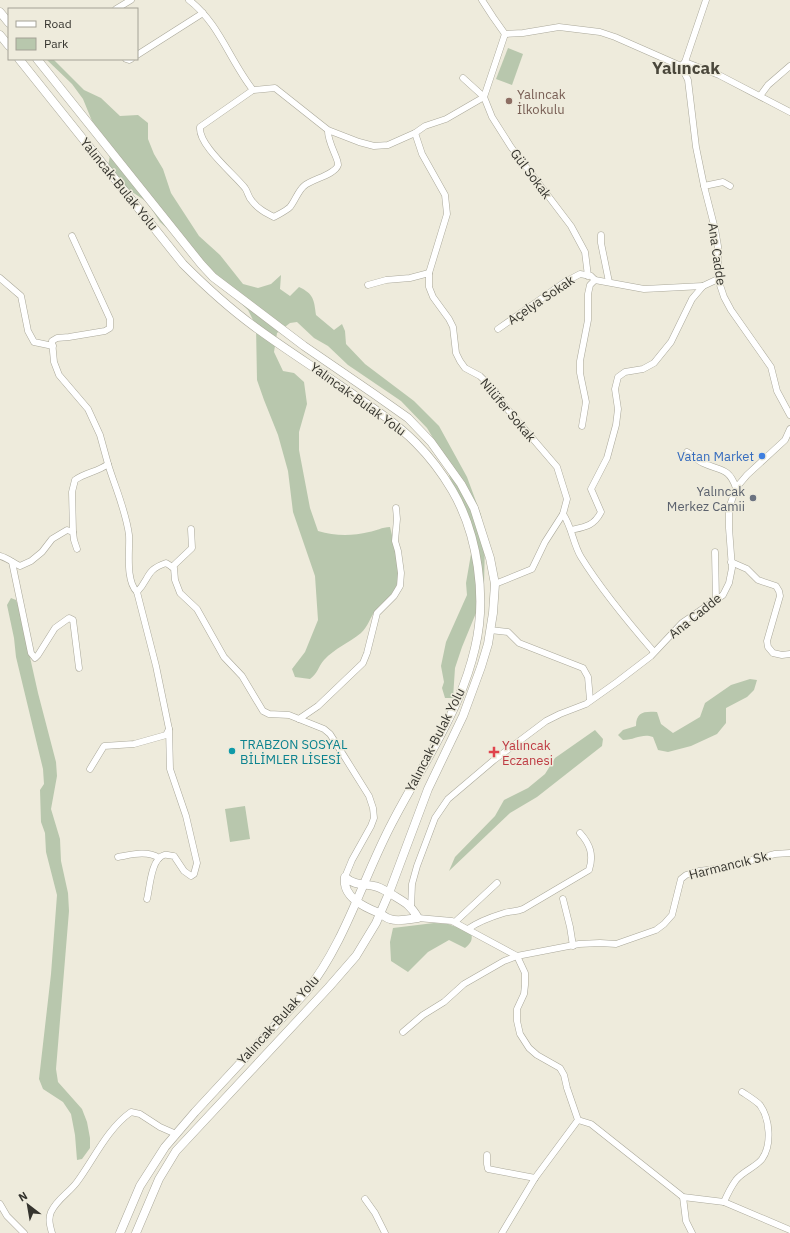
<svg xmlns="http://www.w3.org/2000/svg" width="790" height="1233" viewBox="0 0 790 1233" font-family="'IBM Plex Sans',sans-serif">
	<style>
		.green { fill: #b8c7ad }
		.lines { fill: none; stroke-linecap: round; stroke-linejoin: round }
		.minor-casing { stroke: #aaa89a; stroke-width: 7 }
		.major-casing { stroke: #aaa89a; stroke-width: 9 }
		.minor { stroke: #fff; stroke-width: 6 }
		.major { stroke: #fff; stroke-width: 8 }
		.education-dot { fill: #8d6e63; stroke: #eeebdc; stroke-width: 1.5 }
		.shop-dot { fill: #3f7fe0; stroke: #eeebdc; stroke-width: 1.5 }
		.worship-dot { fill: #6b7280; stroke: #eeebdc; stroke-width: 1.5 }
		.culture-dot { fill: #0f9aa8; stroke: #eeebdc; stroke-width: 1.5 }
		.health-dot { fill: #e0444e; stroke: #eeebdc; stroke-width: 1.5 }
		.labels { text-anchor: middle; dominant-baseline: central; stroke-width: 3; stroke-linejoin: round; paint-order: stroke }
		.education-label { font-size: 13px; fill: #785e54; stroke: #eeebdc; text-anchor: start }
		.street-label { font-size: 13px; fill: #35342e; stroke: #eeebdc }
		.shop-label { font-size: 13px; fill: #366cbe; stroke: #eeebdc; text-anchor: end }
		.worship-label { font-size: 13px; fill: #5b616d; stroke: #eeebdc; text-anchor: end }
		.culture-label { font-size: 13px; fill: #0d838f; stroke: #eeebdc; text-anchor: start }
		.health-label { font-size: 13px; fill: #be3a42; stroke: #eeebdc; text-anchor: start }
		.district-label { font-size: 17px; font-weight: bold; fill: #4a473b; stroke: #eeebdc }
	</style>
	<rect width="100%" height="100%" fill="#eeebdc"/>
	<g class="green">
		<path d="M508,48L523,54L512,85L496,79Z"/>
		<path d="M46,59H53L84,90L101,98L120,116L138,115L148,123V139L154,154L163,169L171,193L199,236L220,255L243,284L258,288L271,284L281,275L280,289L290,296L299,287C314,294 314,300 316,315L334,330L342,324L345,331L346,344L365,364L414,401L439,426L467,477L481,515L485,542L484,585L476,613L462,647L455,668L453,698H445L442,688L444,682L441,666L446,642L467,595L466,583L471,554L469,516L450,478L442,453L427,428L401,401L348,365L328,346L314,338L297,322L290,323L277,333L274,352L283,371L294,373L304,382L307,404L299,432V450L310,508L318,531C335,536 352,536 369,532C376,531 382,527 390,527C394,543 401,568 397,584C394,595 382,602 376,610C370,617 368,627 361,633C349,643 335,648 324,660C318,667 318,673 310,679L295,677L292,669L305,652L318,620L315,576L293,512L288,471L278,435L264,400L257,380L256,326L248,310L205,269L192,251L160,222L147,202L116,181L108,167L111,149L105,138L92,121L83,99L72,84Z"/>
		<path d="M11,598L16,600L19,608L38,693L56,762L57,776L51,809L60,839L61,861L68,893L69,911L56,1069L58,1082L82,1109L87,1122L90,1138V1148L82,1159L77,1160L75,1135L71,1114L63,1102L43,1089L39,1079L51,974L57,895L46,852L45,833L41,822L40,790L44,784L43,769L16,657L14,638L7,605Z"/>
		<path d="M750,679L757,680L754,690L747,697L726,708V723L717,734L691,746L668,752L658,750L653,737C642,733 635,740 623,740L618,735L623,730L636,726C636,712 644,711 657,712L661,724L673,733L700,717L705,703L731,685Z"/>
		<path d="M595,730L603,739L602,746L537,797L510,813L449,871L455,857L495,816L504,800L528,788L545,774L555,758Z"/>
		<path d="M245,806L250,839L230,842L225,809Z"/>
		<path d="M434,923L448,924L471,932C473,940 471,943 465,948L449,940L428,952L408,972L391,961L390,942L393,928Z"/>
	</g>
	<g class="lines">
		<defs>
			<g id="minor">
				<path d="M189,0C219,23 230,61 253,90"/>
				<path d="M482,0L493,17L505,34L523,33L559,27L600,32L615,37L681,66L688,80L696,147L704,186L715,229L718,246V279L724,297L731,310L771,367L777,391L790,415"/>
				<path d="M116,9L131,0"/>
				<path d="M137,55L203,13"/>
				<path d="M126,59L129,60L131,59"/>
				<path d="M685,62L719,75L790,112"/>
				<path d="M682,65L685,62L706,0"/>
				<path d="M463,78L484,97L492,117L511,147L571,226L585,252L588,276"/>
				<path d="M760,96L768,85L790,66"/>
				<path d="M328,130C327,142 339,159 338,165C335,175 312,179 304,186C298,191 295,201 290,207C286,211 279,214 274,217C266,213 258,209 252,201C248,197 248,192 245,188C234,174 198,145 200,127L253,90L275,88L328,130L359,142L374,146L388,145L415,133L425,126L446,119L484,97L505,34"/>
				<path d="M415,133L422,154L445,195L447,214L429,273V287L433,297L449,319L453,327L456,353L460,361L465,368L480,376L496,392L503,404L557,467L567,499L563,514C572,527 573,544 581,557C602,591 628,622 654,652"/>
				<path d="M704,186L723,182L730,186"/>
				<path d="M601,235V243L609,282"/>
				<path d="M72,236L110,319V328L105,331L69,337L57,338L52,341L54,362L59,375L88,409L100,435L108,464C98,472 86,472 75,480L72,492L73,532"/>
				<path d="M0,278L21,296L28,331L34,342L53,346"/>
				<path d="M368,285L386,280L410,278L429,273"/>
				<path d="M498,329L565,282L580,274L591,276L595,280L644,289L703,286"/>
				<path d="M582,426L586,402L580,373V361L588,320V294L590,285L595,280"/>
				<path d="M687,452C692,455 697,460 703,463C720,471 729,467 736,488"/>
				<path d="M108,464C115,487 126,511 129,535C130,550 125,580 137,592C150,579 145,570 166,563L174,568L175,580L180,593L197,609L224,657L242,676L263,711L269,714L289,715L324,729L330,734L344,756L369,796L373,808L374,818L371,826L352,860L345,877"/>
				<path d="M571,530C585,527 594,526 601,512L591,489L607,458L616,425L618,409L615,389L618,377L625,372L643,369L654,363L671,342L692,299L703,286L718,279"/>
				<path d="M715,552L716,600"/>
				<path d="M0,556C8,558 13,563 20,566L31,561L42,552L52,539L67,530L73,532L74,540L77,549"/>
				<path d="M12,562L31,653L35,658L38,655L55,628L69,618L73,620L79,668"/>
				<path d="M731,562L747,569L758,580L776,586L779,591L780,596L767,641L768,647L773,653L782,655L790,654"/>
				<path d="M172,567L192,548L191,529"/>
				<path d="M495,584L532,569L545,542L563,514"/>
				<path d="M490,630L508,632L519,643L583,668L588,677L590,700"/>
				<path d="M299,719L318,706L363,663L367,653L377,613L394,596L400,586L401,573L398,551L395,541L397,519L396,508"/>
				<path d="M90,769L104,746L134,744L166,735L169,729L156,666L137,592"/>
				<path d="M118,857C130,855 147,850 159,858"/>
				<path d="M147,899C150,887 151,859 164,855C167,854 171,856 174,856L184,871L191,876L194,874L197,863L186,816L170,769L169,729"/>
				<path d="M563,899L570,927L573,946"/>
				<path d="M411,908L412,884L417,866L435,818L448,799L494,760L546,721L560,714L586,704L617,682L651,656L682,623L723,595L729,583L732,568L729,528V508L736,488L747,475L785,440L790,429"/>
				<path d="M418,918L452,921L517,956L525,973V985L524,994L517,1009V1021L520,1034L529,1048L537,1055L560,1068L564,1075L567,1088L578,1120L535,1178L502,1233"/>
				<path d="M455,922L497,883"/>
				<path d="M468,929C479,921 491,917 504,913C511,911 516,912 523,909L589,870C594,855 590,844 580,833"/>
				<path d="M403,1032L423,1015L444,1002L464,984L504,961L517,956L579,944L600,943L616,944L656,930L664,924L672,915L681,879L686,875L699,871L722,868L775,854L790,853"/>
				<path d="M578,1120L591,1124L683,1197L724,1202L790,1230"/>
				<path d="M487,1155V1164L488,1169L535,1178"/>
				<path d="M683,1197L686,1221L692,1233"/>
				<path d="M365,1199L375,1213L385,1233"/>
				<path d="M724,1202C727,1195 731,1187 736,1180C743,1171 756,1167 762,1159C772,1145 770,1119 760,1105C755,1100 748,1096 742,1092"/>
				<path d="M0,1204L7,1216L24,1233"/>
				<path d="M52,1233C50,1226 48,1219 51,1212C57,1199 69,1193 77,1182C94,1159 107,1129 131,1112L140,1114L160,1127L176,1134"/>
			</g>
			<g id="major">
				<path d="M0,12L9,23"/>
				<path d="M0,35L9,46"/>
				<path d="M19,59L183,264C205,286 229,308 255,327C282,347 312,366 341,386C367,404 394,421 416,443C430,457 442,473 452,490C478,534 487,598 475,648C471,665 465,683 458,699C440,742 413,782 392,823C362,880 346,941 306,992L195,1112L165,1147L140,1186L120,1233"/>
				<path d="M37,59L201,264L213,277L304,346L374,394L408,418L431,442L461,484L474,508L490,558L495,584L493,613L488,644L481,667L463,716L428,789L389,893L376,923L356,956L329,987L176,1151L159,1179L136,1233"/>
				<path d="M345,877C353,885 364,884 374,886C380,887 386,891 391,894C404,902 410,904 418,918C410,919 398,922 390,919C386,918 383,915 379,913C364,907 342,897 345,877Z"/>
			</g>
		</defs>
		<use href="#minor" class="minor-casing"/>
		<use href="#major" class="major-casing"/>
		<use href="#minor" class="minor"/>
		<use href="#major" class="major"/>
	</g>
	<circle class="education-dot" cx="509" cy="101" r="4"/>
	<circle class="shop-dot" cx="762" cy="456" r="4"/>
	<circle class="worship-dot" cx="753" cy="498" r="4"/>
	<circle class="culture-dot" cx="232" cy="751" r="4"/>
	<path class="health-dot" d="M492 746h4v4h4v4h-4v4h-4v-4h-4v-4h4z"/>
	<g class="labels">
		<g class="education-label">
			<text x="517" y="94">Yalıncak<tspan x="517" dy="15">İlkokulu</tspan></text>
		</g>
		<g class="street-label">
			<text transform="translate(531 174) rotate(53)">Gül Sokak</text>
			<text transform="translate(119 184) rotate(51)">Yalıncak-Bulak Yolu</text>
			<text transform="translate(717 254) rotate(82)">Ana Cadde</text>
			<text transform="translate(541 300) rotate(-34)">Açelya Sokak</text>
			<text transform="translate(358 399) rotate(36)">Yalıncak-Bulak Yolu</text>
			<text transform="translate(508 410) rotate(50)">Nilüfer Sokak</text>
			<text transform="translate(695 616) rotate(-39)">Ana Cadde</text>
			<text transform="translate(435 740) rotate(-63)">Yalıncak-Bulak Yolu</text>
			<text transform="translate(730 865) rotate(-14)">Harmancık Sk.</text>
			<text transform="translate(278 1020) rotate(-48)">Yalıncak-Bulak Yolu</text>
		</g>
		<g class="shop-label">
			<text x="754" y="456">Vatan Market</text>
		</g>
		<g class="worship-label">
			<text x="745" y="491">Yalıncak<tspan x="745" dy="15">Merkez Camii</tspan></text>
		</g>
		<g class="culture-label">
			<text x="240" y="744">TRABZON SOSYAL<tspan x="240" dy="15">BİLİMLER LİSESİ</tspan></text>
		</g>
		<g class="health-label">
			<text x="502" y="745">Yalıncak<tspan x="502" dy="15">Eczanesi</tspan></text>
		</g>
		<g class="district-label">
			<text x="686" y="68">Yalıncak</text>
		</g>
	</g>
	<rect x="8" y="8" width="130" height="52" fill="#eeebdc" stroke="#a4a296"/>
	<rect x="16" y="21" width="20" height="6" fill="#ffffff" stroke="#a4a296"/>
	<text x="44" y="28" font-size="12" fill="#35342e">Road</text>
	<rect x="16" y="38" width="20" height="12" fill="#b8c7ad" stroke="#a4a296"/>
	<text x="44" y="48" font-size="12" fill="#35342e">Park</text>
	<g transform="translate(28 1205) rotate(329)" stroke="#eeebdc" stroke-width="3" paint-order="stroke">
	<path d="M0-3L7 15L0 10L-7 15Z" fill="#35342e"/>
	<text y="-6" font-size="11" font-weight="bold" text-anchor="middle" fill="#35342e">N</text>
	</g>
</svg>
